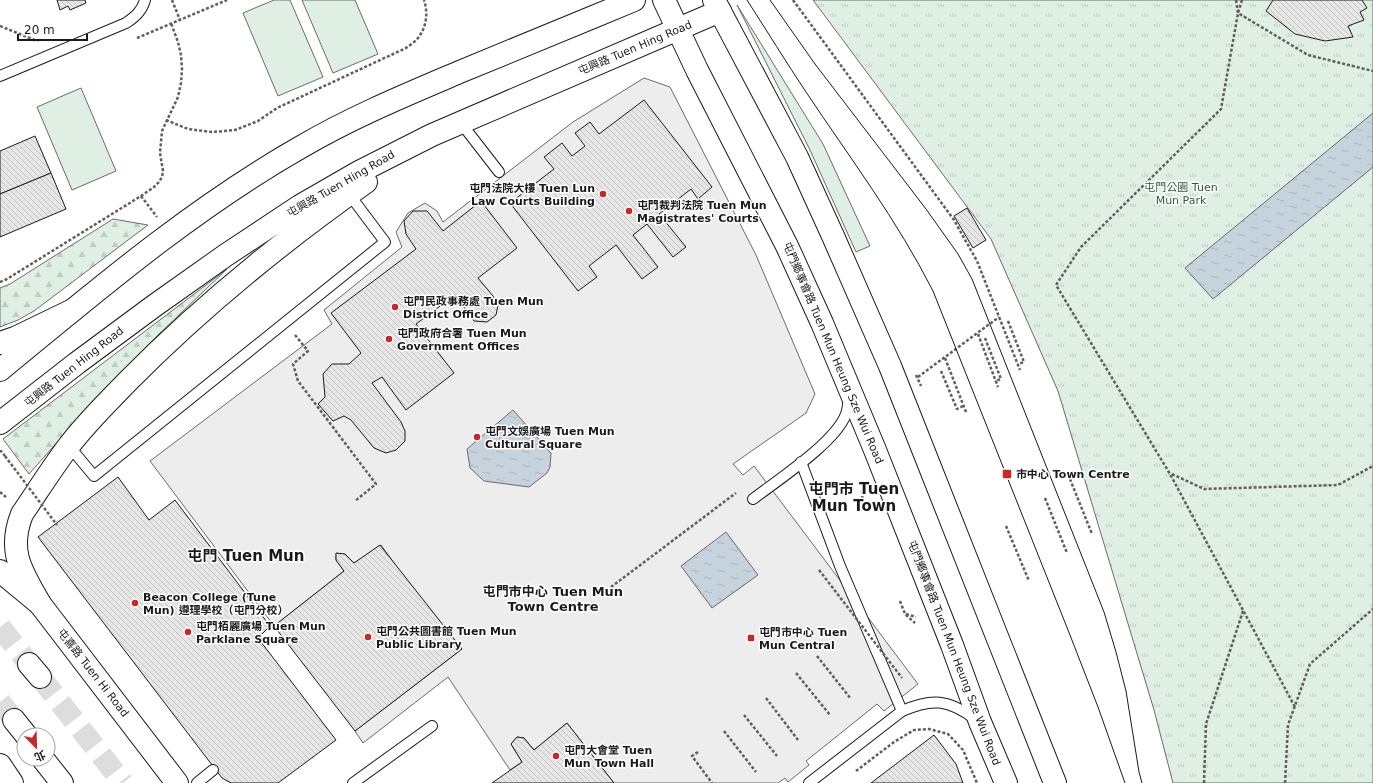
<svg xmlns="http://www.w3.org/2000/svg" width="1373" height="783" viewBox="0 0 1373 783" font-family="'DejaVu Sans','Noto Sans TC',sans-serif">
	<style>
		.grass { fill: #e0efe3; stroke: #6a6a6a }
		.forest { fill: url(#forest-firs); stroke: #6a6a6a }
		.park { fill: url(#park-tufts); stroke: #6a6a6a }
		.parking { fill: #ededed; stroke: #6a6a6a }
		.water { fill: url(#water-ripples); stroke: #6a6a6a }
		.building { fill: url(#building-back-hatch); stroke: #1a1a1a }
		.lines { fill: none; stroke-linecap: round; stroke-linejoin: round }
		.trunk-tunnel { stroke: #ddd; stroke-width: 22; stroke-dasharray: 22 11; stroke-linecap: butt }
		.service-casing { stroke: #1a1a1a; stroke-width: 12 }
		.secondary-casing { stroke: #1a1a1a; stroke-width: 24 }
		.trunk-casing { stroke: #1a1a1a; stroke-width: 24 }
		.path { stroke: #5f5f5f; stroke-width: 2.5; stroke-dasharray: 3 2; stroke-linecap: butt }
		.service { stroke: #fff; stroke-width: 10 }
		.secondary { stroke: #fff; stroke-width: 22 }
		.trunk { stroke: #fff; stroke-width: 22 }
		.tram { stroke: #1a1a1a; stroke-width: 1 }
		.path-bridge { stroke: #5f5f5f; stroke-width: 2.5; stroke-dasharray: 3 2; stroke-linecap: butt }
		.poi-dot { fill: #c62828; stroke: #fff; stroke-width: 1.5 }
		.labels { text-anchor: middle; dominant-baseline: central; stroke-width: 3; stroke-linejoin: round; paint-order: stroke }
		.street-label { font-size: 11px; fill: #1a1a1a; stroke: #fff }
		.park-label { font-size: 11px; fill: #2b5a34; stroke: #fff }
		.poi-label { font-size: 11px; font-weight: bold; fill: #1a1a1a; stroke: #fff; text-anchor: start }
		.quarter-label { font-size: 13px; font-weight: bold; fill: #1a1a1a; stroke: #fff }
		.district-label { font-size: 15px; font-weight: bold; fill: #1a1a1a; stroke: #fff }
	</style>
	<defs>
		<pattern id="forest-firs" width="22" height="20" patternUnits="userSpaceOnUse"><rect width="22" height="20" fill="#e0efe3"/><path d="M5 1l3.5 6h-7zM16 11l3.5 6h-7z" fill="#c0ccc2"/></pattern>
		<pattern id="park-tufts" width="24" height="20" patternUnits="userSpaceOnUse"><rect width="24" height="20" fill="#e0efe3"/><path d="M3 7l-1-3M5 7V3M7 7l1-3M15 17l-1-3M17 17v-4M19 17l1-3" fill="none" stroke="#c0ccc2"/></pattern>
		<pattern id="water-ripples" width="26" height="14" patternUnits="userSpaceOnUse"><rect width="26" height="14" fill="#c6d2dc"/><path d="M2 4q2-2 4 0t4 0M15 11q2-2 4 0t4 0" fill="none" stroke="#aab4bc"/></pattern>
		<pattern id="building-back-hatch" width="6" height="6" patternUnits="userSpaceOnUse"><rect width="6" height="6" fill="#e6e6e6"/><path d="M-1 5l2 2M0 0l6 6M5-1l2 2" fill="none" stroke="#c5c5c5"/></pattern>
	</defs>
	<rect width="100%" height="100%" fill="#fff"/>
	<g class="grass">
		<path d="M274,0H290L323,77L278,96L243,13Z"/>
		<path d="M302,0H355L378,54L333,73Z"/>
		<path d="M737,5L823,144L870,246L856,252L810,150Z"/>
		<path d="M81,88L116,171L72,190L37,107Z"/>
	</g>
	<g class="forest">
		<path d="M113,219L148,225L34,311L18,320L0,327V288L10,284Z"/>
		<path d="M227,269L158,335L92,403L29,474L3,439Z"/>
	</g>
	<path class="park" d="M813,0H1373V783H1173L1154,710L1058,391L991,239Z"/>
	<path class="parking" d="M644,78L670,87L756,255L815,394L806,413L733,464L743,475L754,466L918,684L884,711L877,704L806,761L809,765L788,782L785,778L778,783H614L567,723L534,750L524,738L517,737L511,744L522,762L510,770L448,677L363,743L355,731L458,652L381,545L354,563L345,554H336V560L344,571L274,626L150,461L332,324L324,310L402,247L396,232L408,213L425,203L437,211L443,222L573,122Z"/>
	<g class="water">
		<path d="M1373,113V167L1213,299L1185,268Z"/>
		<path d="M513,410L551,453L550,467L547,473L529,487L484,481L470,468L467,449Z"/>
		<path d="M726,532L758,575L712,608L681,566Z"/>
	</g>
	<g class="building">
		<path d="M57,0H85L86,3L70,10L68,6L60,10Z"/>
		<path d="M1273,0H1362L1367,8L1360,12L1364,20L1348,26L1353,37L1325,41L1295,34L1266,11Z"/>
		<path d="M644,100L712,187L698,199L691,189L659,214L686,247L673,257L647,224L633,235L658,267L642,279L616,245L589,266L597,277L578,291L510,203L554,169L544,157L562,143L572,156L585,146L575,133L590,122L599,134Z"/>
		<path d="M35,136L51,173L0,194V151Z"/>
		<path d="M51,173L66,209L0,237V194Z"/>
		<path d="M481,201L517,248L478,278L493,296L498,305L496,315L487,322L474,321L455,295L416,324L454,373L406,410L382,377L372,383L401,422L405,431V441L396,450L386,453L374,448L351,420L344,416L333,421L318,404L325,397L323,374L332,364H349L361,353L331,313L416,249L406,234L404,221L413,211H427L443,231Z"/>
		<path d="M967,208L986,240L973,248L954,216Z"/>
		<path d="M118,477L149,520L175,500L270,626L258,638L336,740L278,783H231L222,778L38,537Z"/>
		<path d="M380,545L462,649L355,731L274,626L344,571L336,560V553L345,554L354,563Z"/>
		<path d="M567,723L614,783H492L522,762L511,744L517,737L524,738L534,750Z"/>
		<path d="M934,735L956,764L963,783H871Z"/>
	</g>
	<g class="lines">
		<g class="trunk-tunnel">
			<path d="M0,627L29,664"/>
			<path d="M40,677L123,783"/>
			<path d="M0,702L14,720"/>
		</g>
		<defs>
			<g id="service">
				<path d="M0,76L126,23C135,17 142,11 145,0"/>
				<path d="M461,123L499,172"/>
				<path d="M69,446L94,476L385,242L349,194"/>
				<path d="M801,462L840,566L902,711"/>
				<path d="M753,499C778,480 836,442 846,414C848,409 848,403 849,398"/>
				<path d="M197,783L213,770"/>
				<path d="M353,783L432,726"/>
				<path d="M809,783L902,711C932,698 948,699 975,719"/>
			</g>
			<g id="secondary">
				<path d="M664,0L697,70L787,246L822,323L875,450L952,645L980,722L1006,783"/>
				<path d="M714,0L797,157L833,236L890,366L1055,783"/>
				<path d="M0,370C96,291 192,209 301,147C352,117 408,94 462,71C520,47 577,24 634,0"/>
				<path d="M0,423L77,363L154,306L226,255L300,206L359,172L432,135L720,11"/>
				<path d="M0,571L40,604L177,783"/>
				<path d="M40,604C22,572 7,552 22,514C37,492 52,468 68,447C86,423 107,403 127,382C200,308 281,242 366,182"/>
				<path d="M0,765L12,783"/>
			</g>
			<g id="trunk">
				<path d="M0,343L15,338L73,310"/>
				<path d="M29,664L40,677"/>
				<path d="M14,720L26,735"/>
				<path d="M43,759L62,783"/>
			</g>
		</defs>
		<use href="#service" class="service-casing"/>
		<use href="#secondary" class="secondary-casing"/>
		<use href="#trunk" class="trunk-casing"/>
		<g class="path">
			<path d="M172,0L180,20"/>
			<path d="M793,0L954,220L977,261L1020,370"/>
			<path d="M1236,0L1238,13L1308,55L1373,71"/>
			<path d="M1242,0L1238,13L1221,109L1081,247L1056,285L1170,474L1295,707"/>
			<path d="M0,26L37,41L38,40"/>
			<path d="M137,38L227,0"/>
			<path d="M166,120L188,129L212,132L235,130L258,121L277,108L406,48C410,45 415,42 418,38C427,27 428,12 424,0"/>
			<path d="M141,196L157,217"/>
			<path d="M0,282L7,279L141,196L154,187L159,182L162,177L163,171L160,153L162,131L178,97L181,83L182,69L181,55L178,42L171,23"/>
			<path d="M1008,321L1024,362L1018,364"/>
			<path d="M978,334L998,387"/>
			<path d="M295,335L308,351L293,364L298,381L376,484L355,501"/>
			<path d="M985,338L1001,379L995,381"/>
			<path d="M945,358L966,412"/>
			<path d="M941,371L957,409L963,406"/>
			<path d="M918,377L999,317"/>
			<path d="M0,452L1,451L5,456"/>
			<path d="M1172,474L1204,489L1338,485L1373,466"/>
			<path d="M1070,479L1092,534"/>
			<path d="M862,491L863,508"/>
			<path d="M0,492L6,497"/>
			<path d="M1045,498L1067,553"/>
			<path d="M1006,526L1029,581"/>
			<path d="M611,587L736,493"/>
			<path d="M900,601L905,614L915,623"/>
			<path d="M906,614L916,617"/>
			<path d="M817,656L851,699"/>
			<path d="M796,673L830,715"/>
			<path d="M766,698L798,740"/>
			<path d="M744,715L777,756"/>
			<path d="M724,731L756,772"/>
			<path d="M698,752L692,756L712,783"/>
			<path d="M856,771L894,742L914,730L929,729L948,734L963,750L977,783"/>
			<path d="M1204,783L1206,724L1243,611"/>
			<path d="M1285,783L1288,725L1310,664L1373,609"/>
		</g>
		<use href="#service" class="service"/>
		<use href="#secondary" class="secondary"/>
		<use href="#trunk" class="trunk"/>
		<g class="tram">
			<path d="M747,0C767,31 786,62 806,92C850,158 897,220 933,291L1068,630L1098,707L1125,783"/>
			<path d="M770,0L815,64L926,209L958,254L972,279L1104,612L1116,652L1126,691L1139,772L1142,783"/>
		</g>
		<g class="path-bridge">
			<path d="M916,375L921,386"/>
			<path d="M5,456L57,525"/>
			<path d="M819,570L902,678"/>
		</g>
	</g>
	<g class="poi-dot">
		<circle cx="603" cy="194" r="4"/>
		<circle cx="629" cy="211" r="4"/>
		<circle cx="395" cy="307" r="4"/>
		<circle cx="389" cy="339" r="4"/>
		<circle cx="477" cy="437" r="4"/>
		<rect x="1002" y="469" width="10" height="10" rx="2"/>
		<circle cx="135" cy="603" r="4"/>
		<circle cx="188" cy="632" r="4"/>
		<circle cx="368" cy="637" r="4"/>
		<rect x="747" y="634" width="8" height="8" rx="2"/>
		<circle cx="556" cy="756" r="4"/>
	</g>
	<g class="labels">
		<g class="street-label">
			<text transform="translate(635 48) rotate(-23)">屯興路 Tuen Hing Road</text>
			<text transform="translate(341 184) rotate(-30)">屯興路 Tuen Hing Road</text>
			<text transform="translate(833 353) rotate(67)">屯門鄉事會路 Tuen Mun Heung Sze Wui Road</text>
			<text transform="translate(74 367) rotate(-38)">屯興路 Tuen Hing Road</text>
			<text transform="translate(954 653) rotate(69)">屯門鄉事會路 Tuen Mun Heung Sze Wui Road</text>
			<text transform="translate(93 673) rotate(52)">屯喜路 Tuen Hi Road</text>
		</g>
		<g class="park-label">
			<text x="1181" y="187">屯門公園 Tuen<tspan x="1181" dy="13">Mun Park</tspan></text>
		</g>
		<g class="poi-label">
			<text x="595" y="188" text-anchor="end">屯門法院大樓 Tuen Lun<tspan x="595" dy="13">Law Courts Building</tspan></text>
			<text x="637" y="205">屯門裁判法院 Tuen Mun<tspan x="637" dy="13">Magistrates' Courts</tspan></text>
			<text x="403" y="301">屯門民政事務處 Tuen Mun<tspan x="403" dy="13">District Office</tspan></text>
			<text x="397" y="333">屯門政府合署 Tuen Mun<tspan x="397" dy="13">Government Offices</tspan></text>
			<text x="485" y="431">屯門文娛廣場 Tuen Mun<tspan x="485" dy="13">Cultural Square</tspan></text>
			<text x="1016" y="474">市中心 Town Centre</text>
			<text x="143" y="597">Beacon College (Tune<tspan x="143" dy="13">Mun) 遵理學校（屯門分校）</tspan></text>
			<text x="196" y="626">屯門栢麗廣場 Tuen Mun<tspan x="196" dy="13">Parklane Square</tspan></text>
			<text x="376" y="631">屯門公共圖書館 Tuen Mun<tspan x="376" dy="13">Public Library</tspan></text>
			<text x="759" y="632">屯門市中心 Tuen<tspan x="759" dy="13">Mun Central</tspan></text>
			<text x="564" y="750">屯門大會堂 Tuen<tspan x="564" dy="13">Mun Town Hall</tspan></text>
		</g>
		<g class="quarter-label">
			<text x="553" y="591">屯門市中心 Tuen Mun<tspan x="553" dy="15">Town Centre</tspan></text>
		</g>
		<g class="district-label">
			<text x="854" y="489">屯門市 Tuen<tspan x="854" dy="17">Mun Town</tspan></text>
			<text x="246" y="556">屯門 Tuen Mun</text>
		</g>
	</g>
	<g transform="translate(36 747) rotate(157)"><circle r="19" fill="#ffffff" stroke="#a3a3a3"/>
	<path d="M0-3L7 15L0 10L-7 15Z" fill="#c62828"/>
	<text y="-6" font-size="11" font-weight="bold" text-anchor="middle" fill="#1a1a1a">北</text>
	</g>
	<path d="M18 34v6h69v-6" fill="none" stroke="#1a1a1a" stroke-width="2"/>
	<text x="24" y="34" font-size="12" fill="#1a1a1a" stroke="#ffffff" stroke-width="3" paint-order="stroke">20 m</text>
</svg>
